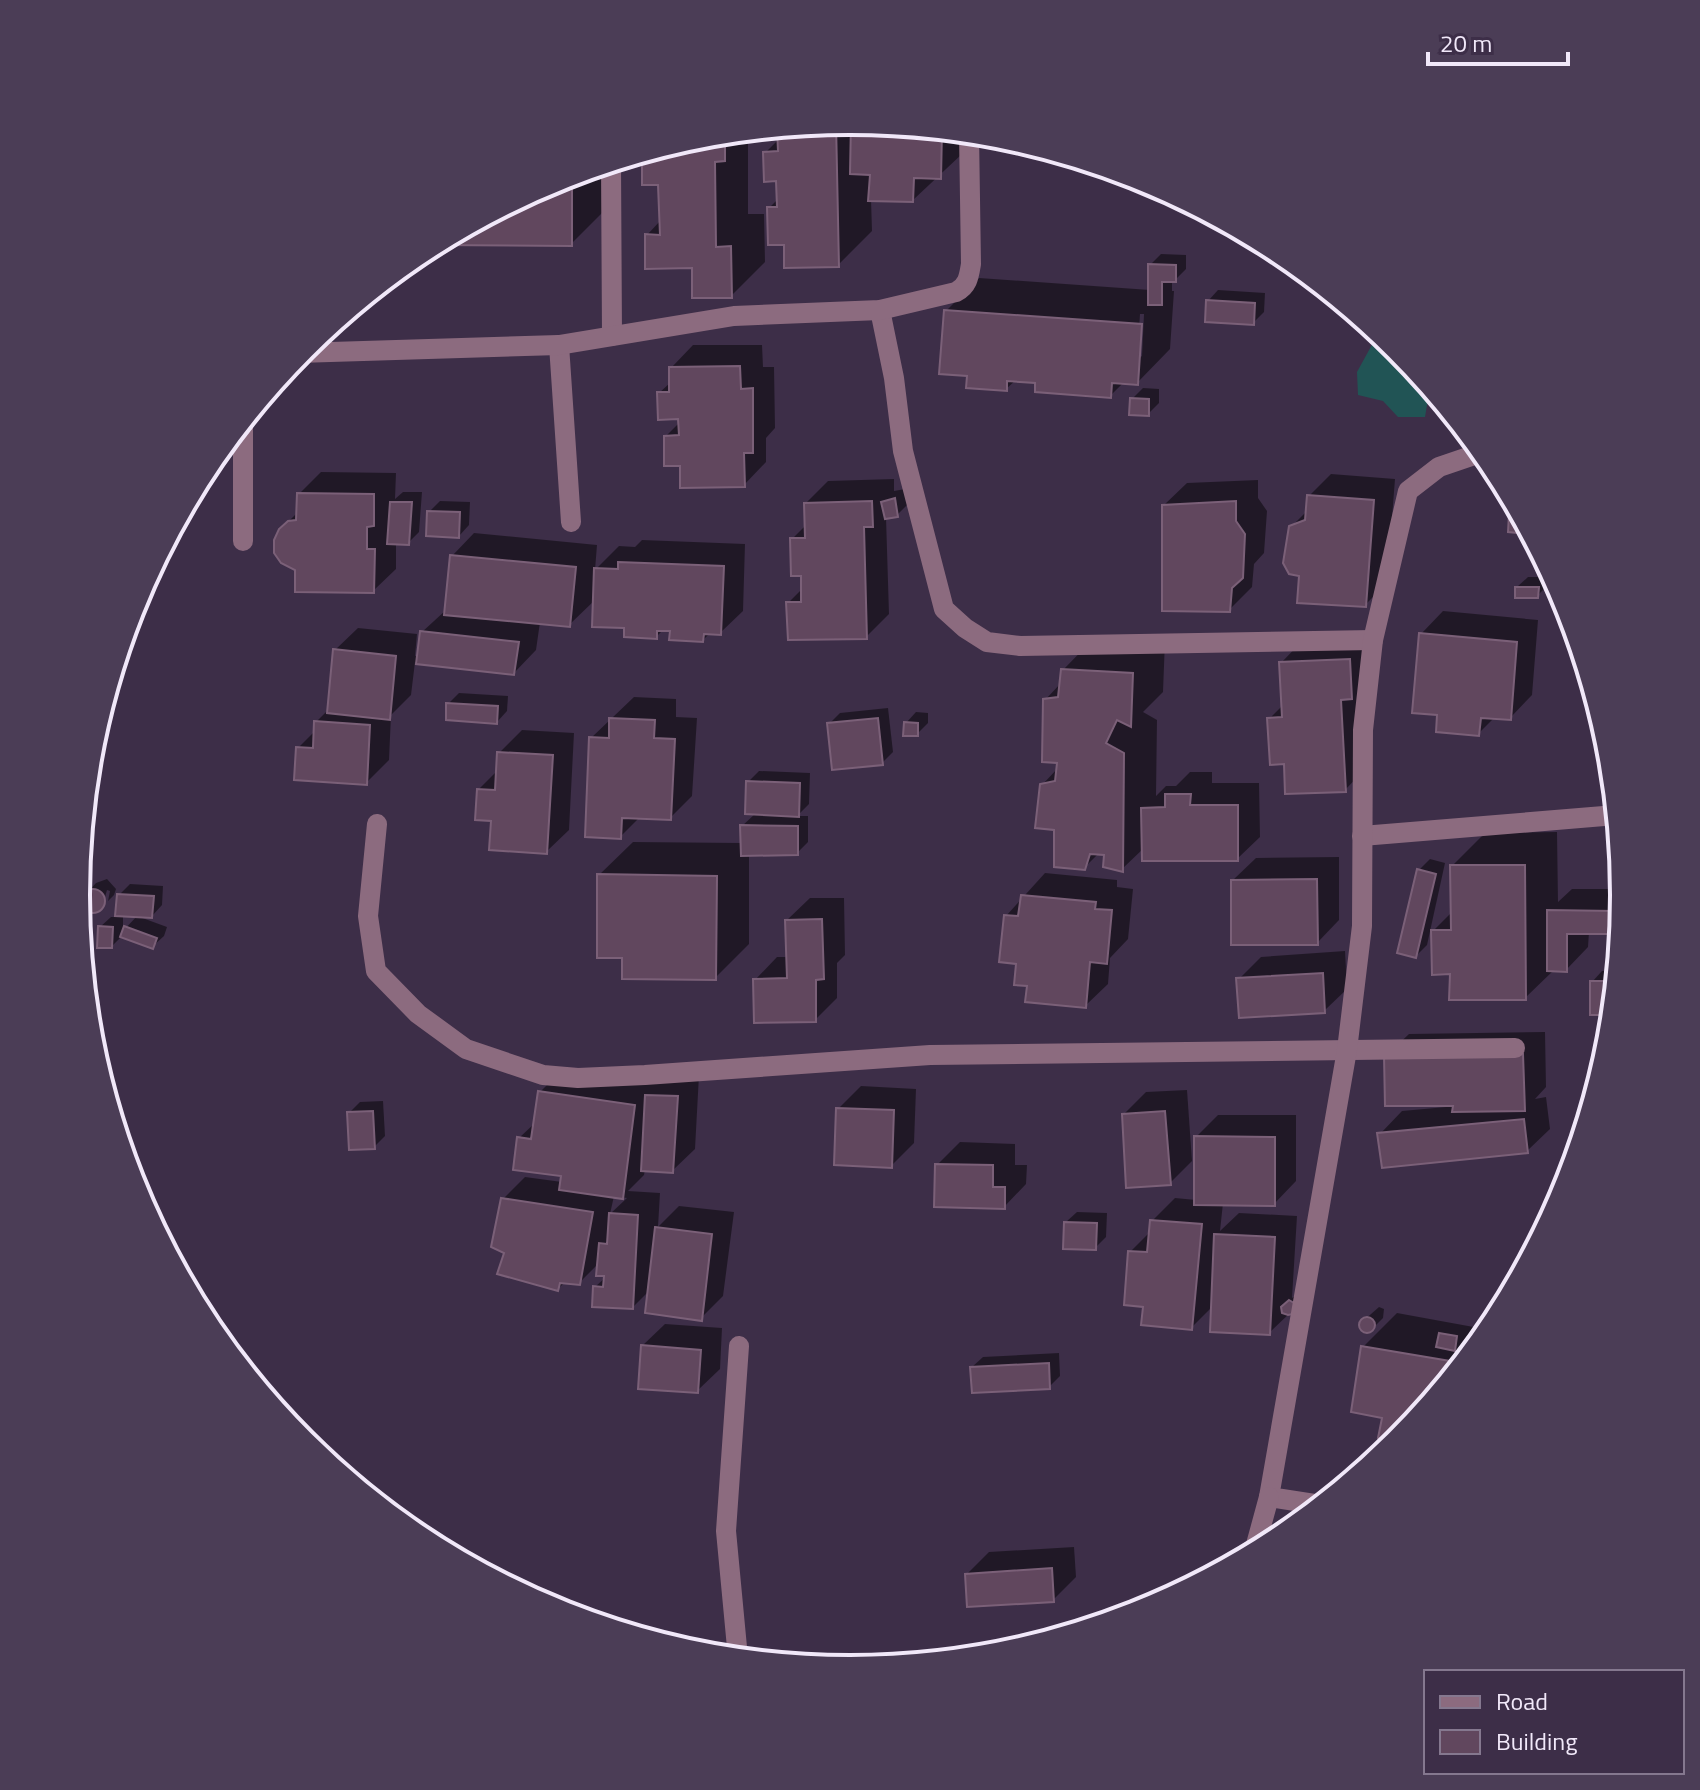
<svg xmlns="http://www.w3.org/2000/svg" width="1700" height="1790" viewBox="0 0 1700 1790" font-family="'Titillium Web',sans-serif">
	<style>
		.water { fill: #215455 }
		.shadow { fill: #0007; fill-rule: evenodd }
		.building { fill: #61475e; stroke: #7b6078; stroke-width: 2 }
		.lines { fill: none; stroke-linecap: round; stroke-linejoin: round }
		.minor { stroke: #8c6b7f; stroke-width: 20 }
		.rim { fill: none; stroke: #f1e8f9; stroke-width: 4 }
	</style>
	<rect width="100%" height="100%" fill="#3d2e48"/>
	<path class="water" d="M1374,341C1402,343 1413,366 1430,387L1425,417H1398L1383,401L1358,395L1357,372Z"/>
	<g class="shadow">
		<path d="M850,121L963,132L962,154L913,200L871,199L872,231L838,265L786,242L769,208L779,198L778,179L765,153L779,139V128Z"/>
		<path d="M753,131L748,136V214H764L765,262L731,296L647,235L661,220L660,183L644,153L699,136Z"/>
		<path d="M605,164V210L571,244L436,243L554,180Z"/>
		<path d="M1161,254L1186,255V269L1175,280H1172V291H1174L1170,349L1137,383L1124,382L1110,396L1037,381L1016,380L1006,389L969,375L946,311L979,278L1150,290V265ZM1140,314H1144L1142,356L1137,360Z"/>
		<path d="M1218,290L1265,293L1264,312L1253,323L1208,301Z"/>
		<path d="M693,345H762L763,367H774L775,428L766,438V462L744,485L682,464L666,436L680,422V417L659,393L671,382V368Z"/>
		<path d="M1143,388L1159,389V403L1148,414L1132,399Z"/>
		<path d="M321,472L396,473L395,499L403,492H422L419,532L408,543L396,542V569L373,591L298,568L280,530L298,512L299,494Z"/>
		<path d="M1331,474L1395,479L1387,583L1365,605L1301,574L1291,527L1307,511L1309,496Z"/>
		<path d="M894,479V491L905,489L908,504L897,515L886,517L889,614L866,637L788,603L803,588V574L792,539L806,525V503L828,481Z"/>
		<path d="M1258,480V498L1267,511L1264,553L1254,564L1252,587L1229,610L1164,505L1187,483Z"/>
		<path d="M440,501L470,502L469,525L459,536L429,512Z"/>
		<path d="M474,533L597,545L595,570L619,546L635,547L642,540L745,544L743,611L720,633H710L703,640L672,629H664L656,637L627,626L595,600L569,625L540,622L536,650L514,673L415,662L411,695L391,715L389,760L366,783L298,748L316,730V722L329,709L335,650L358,628L417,634L415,656H419L422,632L446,610L452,556Z"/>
		<path d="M1528,577H1549L1548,585L1537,596L1517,587Z"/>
		<path d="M1443,611L1538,620L1532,695L1510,718L1495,717L1478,734L1439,713L1421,634Z"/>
		<path d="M1096,636L1165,640L1163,692L1143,712L1157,720L1156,796L1166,786H1176L1190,772H1212V783H1259L1260,837L1237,859L1144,848L1122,869L1106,853H1099L1084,868L1056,829L1042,785L1058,768L1045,700L1061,683L1063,670Z"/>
		<path d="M1372,637L1367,767L1345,790L1286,762L1269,719L1283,705L1281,663L1303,640Z"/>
		<path d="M459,693L508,696L507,711L497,722L448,704Z"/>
		<path d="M634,697L676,699V717L697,718L692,796L670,818L640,817L620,837L591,738Z"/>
		<path d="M888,708L893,752L882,763L829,724L840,713Z"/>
		<path d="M916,712L928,713V723L917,734L906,723Z"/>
		<path d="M522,730L574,733L569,830L546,852L493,819L479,789L498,770L499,753Z"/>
		<path d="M759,771L810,773L809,804L797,816H808V842L797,853L749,854V944L715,978L624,956L599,875L633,842L742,843V826L756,813L748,782Z"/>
		<path d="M1557,832L1558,902L1572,889H1618V884L1622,879L1624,895L1617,963L1616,932H1589L1588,947L1566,970H1554L1525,998L1452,972L1433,931L1453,911L1452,866L1485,833Z"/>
		<path d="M1339,857V920L1317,943L1233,880L1256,858Z"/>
		<path d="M1430,859L1445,863L1427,945L1416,956L1419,870Z"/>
		<path d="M1045,873L1117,880V887L1133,889L1128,939L1110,958L1108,984L1085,1006L1029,984L1018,962L1006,916Z"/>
		<path d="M107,879L116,889L114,895L108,901L110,891L107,890L103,904H105L97,911L89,912L84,907L85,895L96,883Z"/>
		<path d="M130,884L163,886L162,905L152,916L123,915V931L137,916L167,927L164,936L153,946L122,936L112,946L100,927L111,917H117L119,895Z"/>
		<path d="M810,898H844L845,955L837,963V998L815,1020L755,980L777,957H789L787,920Z"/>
		<path d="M1345,951L1347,989L1324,1011L1239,979L1261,957Z"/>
		<path d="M1602,971H1617L1612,1013H1592V982Z"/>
		<path d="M1545,1032L1546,1087L1535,1099L1546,1097L1550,1129L1527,1151L1380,1134L1402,1111L1446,1107V1104L1386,1056L1409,1034Z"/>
		<path d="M562,1070L699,1075L695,1149L672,1171L645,1169L644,1175L628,1191L660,1193L658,1227L679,1206L734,1212L723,1296L701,1318L649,1291L633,1307L595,1287L608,1275L599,1263L579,1283L566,1281L558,1289L506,1252L503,1199L525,1177L562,1182L563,1175L519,1138L536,1122L540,1092ZM614,1196L627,1198L610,1214Z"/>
		<path d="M861,1086L916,1089L914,1143L891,1166L838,1109Z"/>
		<path d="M1187,1090L1192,1161L1170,1183L1124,1114L1146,1092Z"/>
		<path d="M383,1101L385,1136L374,1147L349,1113L360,1102Z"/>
		<path d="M1218,1115H1296V1181L1274,1204L1223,1203L1220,1231L1239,1213L1297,1216L1292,1298L1301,1291L1290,1313L1269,1333L1213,1306L1191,1328L1145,1305L1130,1252L1151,1231L1152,1221L1175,1198L1196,1200V1137Z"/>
		<path d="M960,1142L1015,1144V1165H1027L1026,1184L1004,1207L937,1165Z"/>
		<path d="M1077,1212L1107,1213L1106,1237L1095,1248L1066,1222Z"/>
		<path d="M1379,1307L1384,1309L1383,1318L1371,1330L1363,1329L1362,1322Z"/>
		<path d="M1397,1313L1490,1330L1399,1440L1384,1416L1363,1347Z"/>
		<path d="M665,1324L722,1328L720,1369L697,1391L642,1346Z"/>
		<path d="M1059,1353L1060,1376L1049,1387L972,1367L983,1357Z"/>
		<path d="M1074,1547L1076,1577L1053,1600L967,1574L989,1552Z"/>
	</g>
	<g class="building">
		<path d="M851,121L942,130L941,179L914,178L913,202L868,201L870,175L850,174Z"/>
		<path d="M836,122L839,267L784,268V245H768L767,207H777L776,181L764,182L763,152L778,151L777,129H769Z"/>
		<path d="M725,133V161L715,162L716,247L731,246L732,298H692V268L645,269V234L660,235L658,185H642V153L657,149L686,148V140Z"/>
		<path d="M572,174V246L432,245L554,180Z"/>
		<path d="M1148,264L1176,265V282H1162V305H1148Z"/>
		<path d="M1206,300L1255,303L1254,325L1205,322Z"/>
		<path d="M944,310L1142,324L1138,385L1112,383L1111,398L1035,392V383L1007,381V391L966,388L967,376L939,374Z"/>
		<path d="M740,366L741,389L753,388V453H744L745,487L680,488V466H664V436L679,435L678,419L658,420L657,392H669V367Z"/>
		<path d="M1130,398L1149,399V416L1129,415Z"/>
		<path d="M297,493L374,494V526L367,527V549H375L374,593L295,592V570L281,563L274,553V540L279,529L288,521L296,520Z"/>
		<path d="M1307,495L1374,500L1366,607L1297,603L1299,576L1289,574L1283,563L1289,526L1305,520Z"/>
		<path d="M1510,496L1530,534L1508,532Z"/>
		<path d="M895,498L898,517L885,519L881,502Z"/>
		<path d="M872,501L873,527H864L867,639L788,640L786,602H801V576H791L790,538H805L804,503Z"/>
		<path d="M1236,501V521L1245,534L1243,578L1232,588L1230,612L1162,611V505Z"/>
		<path d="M390,502H412L409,545L387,544Z"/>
		<path d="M427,511L460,512L459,538L426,536Z"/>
		<path d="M450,555L576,567L570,627L444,615Z"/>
		<path d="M618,562L724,566L721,635L704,634L703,642L669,640L670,631H657V639L624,637V628L592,627L594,568L618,569Z"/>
		<path d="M1515,587H1539L1538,598H1515Z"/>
		<path d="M420,631L519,642L514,675L416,664Z"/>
		<path d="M1419,633L1517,642L1511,720L1481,718L1479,736L1436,732L1437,715L1412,713Z"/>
		<path d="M333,649L396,656L390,720L327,713Z"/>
		<path d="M1350,659L1352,699L1341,700L1346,792L1285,794L1284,764L1270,765L1267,718L1282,717L1279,662Z"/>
		<path d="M1061,669L1133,673L1131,727L1117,720L1106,743L1124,753L1123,872L1103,867L1104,855L1090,854L1085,870L1054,867V830L1035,828L1040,784L1055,781L1057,763L1042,762L1043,699L1058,697Z"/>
		<path d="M446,703L498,706L497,724L446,720Z"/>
		<path d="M609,718L655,720L654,738L675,739L671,820L622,818L621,839L585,837L589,737L609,738Z"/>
		<path d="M878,718L883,765L832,770L827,723Z"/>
		<path d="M314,721L370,725L367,785L294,780L296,747L313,748Z"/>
		<path d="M904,722L918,723V736H903Z"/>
		<path d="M497,752L553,755L547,854L489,850L491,821L475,820L477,789L495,790Z"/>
		<path d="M746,781L800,783L799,817L745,814Z"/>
		<path d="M1165,794H1191L1190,805H1238V861H1142L1141,808L1165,807Z"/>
		<path d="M740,825L798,826V855L741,856Z"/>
		<path d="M1450,865H1525L1526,1000H1449L1450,974L1432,975L1431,930H1451Z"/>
		<path d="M1417,869L1436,874L1416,958L1397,953Z"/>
		<path d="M597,874L717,876L716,980L622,979V958H597Z"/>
		<path d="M1317,879L1318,945H1231V880Z"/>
		<path d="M1616,883H1623L1624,895L1617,965H1613L1614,934H1567V972L1547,971V910L1615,911Z"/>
		<circle cx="93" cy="901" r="12"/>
		<path d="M117,894L154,896L152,918L115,916Z"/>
		<path d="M1021,895L1096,902L1095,909L1112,910L1107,964L1090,962L1086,1008L1025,1002L1027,986L1014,985L1016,964L999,962L1004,915L1018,916Z"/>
		<path d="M822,919L824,979L816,980V1022L754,1023L753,979L787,978L785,920Z"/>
		<path d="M98,926L113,927L112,948H97Z"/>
		<path d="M124,926L157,938L153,949L120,937Z"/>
		<path d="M1323,973L1325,1013L1239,1018L1236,978Z"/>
		<path d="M1590,981H1616L1612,1015H1590Z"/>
		<path d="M1523,1054L1525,1111L1452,1112L1453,1106H1385L1384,1055Z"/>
		<path d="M538,1091L635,1105L623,1199L559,1190L561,1176L513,1170L517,1137L531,1139Z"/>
		<path d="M645,1095L678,1096L673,1173L641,1171Z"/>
		<path d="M836,1108L894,1110L892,1168L834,1165Z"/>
		<path d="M373,1111L375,1149L349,1150L347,1112Z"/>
		<path d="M1165,1111L1171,1185L1126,1188L1122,1114Z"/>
		<path d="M1524,1119L1528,1153L1382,1168L1377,1133Z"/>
		<path d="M1194,1136L1275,1137V1206L1194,1205Z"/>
		<path d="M935,1164L993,1165V1187H1005V1209L934,1207Z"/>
		<path d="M501,1198L593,1212L580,1285L560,1283L558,1291L497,1274L504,1253L491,1247Z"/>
		<path d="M609,1213L638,1215L633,1309L592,1307L593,1286L603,1287L604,1276H596L599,1243L607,1244Z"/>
		<path d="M1150,1220L1202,1224L1192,1330L1141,1325L1143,1307L1124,1305L1128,1251L1147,1252Z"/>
		<path d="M1064,1222L1097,1223L1096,1250L1063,1249Z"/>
		<path d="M655,1227L712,1234L702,1321L645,1313Z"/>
		<path d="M1214,1234L1275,1237L1270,1335L1210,1332Z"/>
		<path d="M1289,1300L1294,1303L1293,1314L1288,1315L1282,1313L1281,1307Z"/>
		<circle cx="1367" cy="1325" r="8"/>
		<path d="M1439,1333L1457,1336L1455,1351L1436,1347Z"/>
		<path d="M641,1345L701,1350L698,1393L638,1389Z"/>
		<path d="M1361,1346L1462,1363L1398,1442L1378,1438L1382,1418L1351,1412Z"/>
		<path d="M1049,1363L1050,1389L972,1393L970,1367Z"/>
		<path d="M1052,1568L1054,1602L967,1607L965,1574Z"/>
	</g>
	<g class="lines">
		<g class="minor">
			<path d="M611,163L612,336"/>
			<path d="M880,310L894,378L903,451L944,609L965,628L987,642L1020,646L1373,640"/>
			<path d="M559,345L571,522"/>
			<path d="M298,353L559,345L734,316L880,310L956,292C968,286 969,276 971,264L969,133"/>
			<path d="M243,541V420"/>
			<path d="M377,824L368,916L376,971L418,1014L466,1049L543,1075L578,1078L645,1075L930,1055L1515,1048"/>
			<path d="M1362,836L1616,815"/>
			<path d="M1321,1505L1269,1497L1347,1050L1362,926L1363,730L1373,640L1408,491L1439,467L1483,452"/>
			<path d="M1254,1552L1269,1497"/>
			<path d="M738,1658L726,1531L739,1346"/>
		</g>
	</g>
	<path d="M0 0H1700V1790H0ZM90 895a760 760 0 1 1 1520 0a760 760 0 1 1-1520 0Z" fill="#4b3d56" fill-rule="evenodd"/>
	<path class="rim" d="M90 895a760 760 0 1 1 1520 0a760 760 0 1 1-1520 0Z"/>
	<rect x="1424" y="1670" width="260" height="104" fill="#3d2e48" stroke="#85788f" stroke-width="2"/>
	<rect x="1440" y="1696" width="40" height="12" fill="#8c6b7f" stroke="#85788f" stroke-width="2"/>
	<text x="1496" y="1710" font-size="24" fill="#f1e8f9">Road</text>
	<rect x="1440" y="1730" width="40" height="24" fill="#61475e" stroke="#85788f" stroke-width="2"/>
	<text x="1496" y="1750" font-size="24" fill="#f1e8f9">Building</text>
	<path d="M1428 52v12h140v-12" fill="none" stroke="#f1e8f9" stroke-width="4"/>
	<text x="1440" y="52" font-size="24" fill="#f1e8f9" stroke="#3d2e48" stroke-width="6" paint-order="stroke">20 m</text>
</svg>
